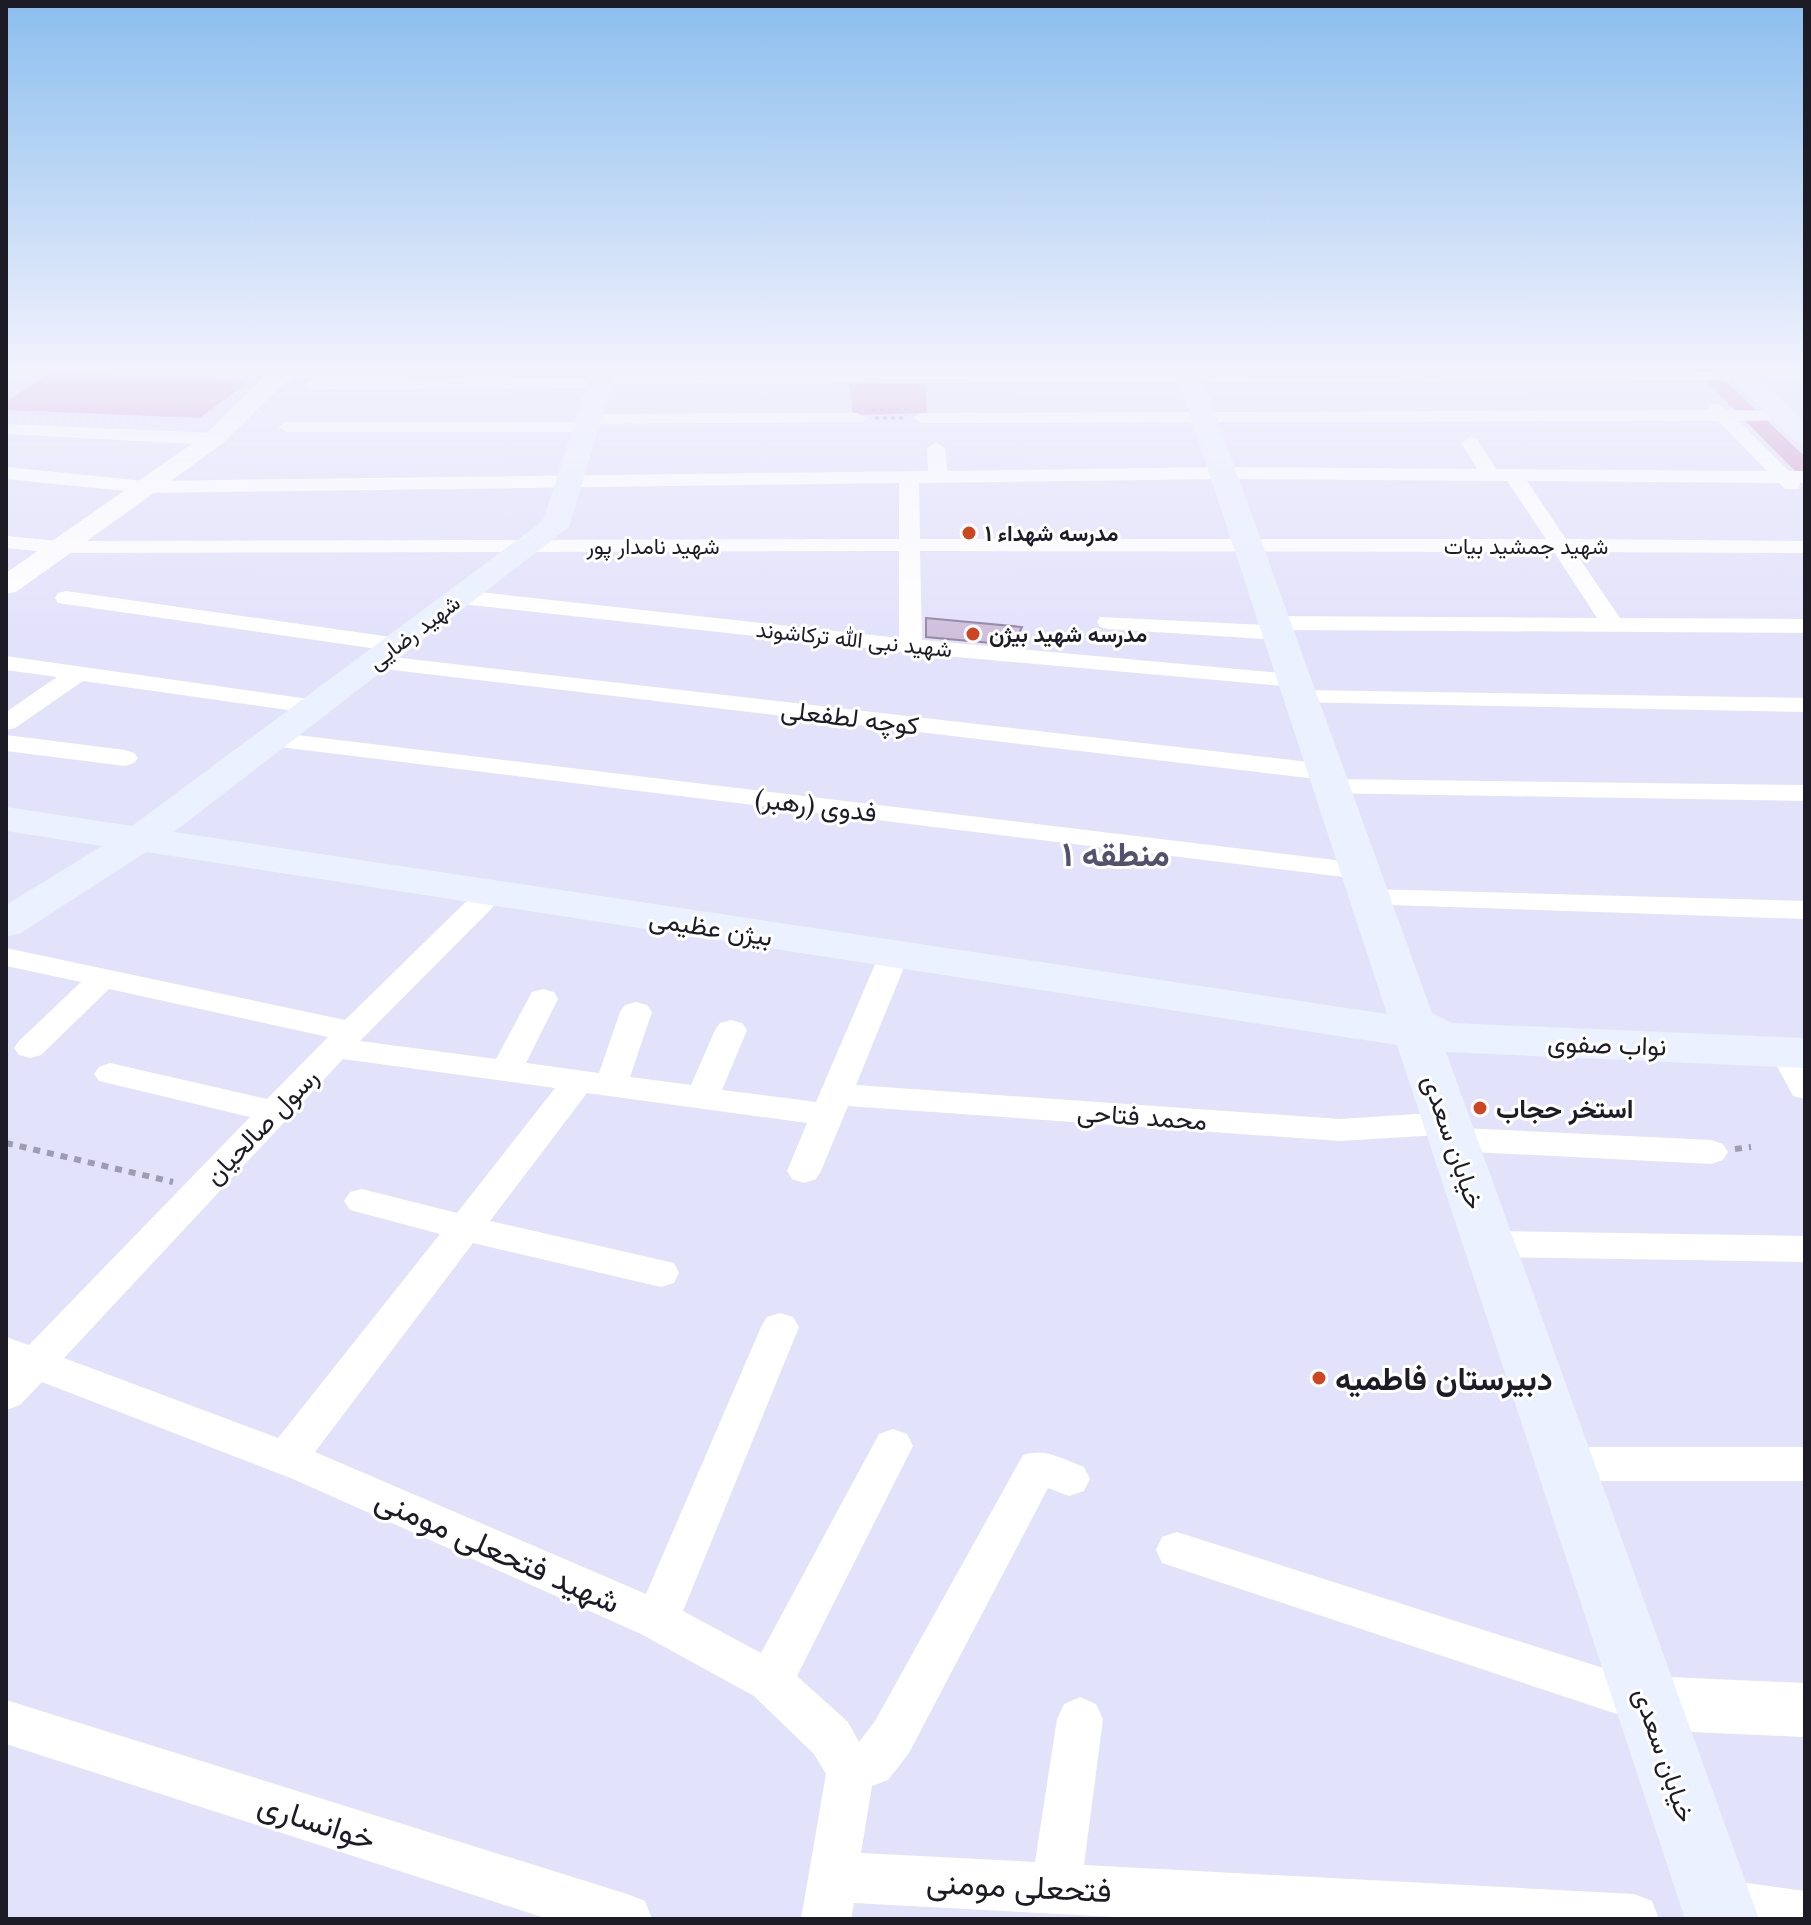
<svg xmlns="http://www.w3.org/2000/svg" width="1811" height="1925" viewBox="0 0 1811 1925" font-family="Lora,Vazirmatn,serif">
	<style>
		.green { fill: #d2a0cb }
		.building { fill: #d0c0dd; stroke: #9788a4; stroke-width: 2 }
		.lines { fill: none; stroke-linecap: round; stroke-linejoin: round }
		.path-far1 { stroke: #9d9cb0; stroke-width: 3; stroke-dasharray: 4 4; stroke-linecap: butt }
		.path { stroke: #9d9cb0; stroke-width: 6; stroke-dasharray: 7 7; stroke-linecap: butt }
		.minor { fill: #fff; fill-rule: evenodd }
		.tertiary { fill: #fff; fill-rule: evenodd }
		.secondary { fill: #ebf1fe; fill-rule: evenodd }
		.poi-dot { fill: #ce4521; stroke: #fff; stroke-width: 3 }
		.labels { text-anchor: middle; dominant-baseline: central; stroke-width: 6; stroke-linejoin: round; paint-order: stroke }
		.far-poi-label { font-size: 22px; font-weight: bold; fill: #1c1b26; stroke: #fff; text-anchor: start }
		.far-street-label { font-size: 22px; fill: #1c1b26; stroke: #fff }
		.street-label { font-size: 26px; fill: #1c1b26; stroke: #fff }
		.poi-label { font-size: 26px; font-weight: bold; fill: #1c1b26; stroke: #fff; text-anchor: start }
		.near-poi-label { font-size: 32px; font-weight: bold; fill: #1c1b26; stroke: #fff; text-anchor: start }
		.near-street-label { font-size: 32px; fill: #1c1b26; stroke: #fff }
		.district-label { font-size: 34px; font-weight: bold; fill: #53516c; stroke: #fff }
	</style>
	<rect width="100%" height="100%" fill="#e3e2fb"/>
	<g class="green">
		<path d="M1691,366H1710L1800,452L1805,456V481Z"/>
		<path d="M52,371L251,380L200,418L6,410V402Z"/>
		<path d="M849,384H925L927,413L853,415Z"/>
	</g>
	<path class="building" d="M926,618L1022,627L1013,645L926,637Z"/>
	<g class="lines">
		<g class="path-far1">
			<path d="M872,410L909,409"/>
			<path d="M875,418H905"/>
		</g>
		<g class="path">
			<path d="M6,1143L173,1182"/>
			<path d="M1735,1149L1751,1147"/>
		</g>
		<g class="minor">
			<path d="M1741,371L1750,376L1747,380L608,384L600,388L315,389L306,384L315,379L594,378L602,374Z"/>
			<path d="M1716,403L1728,410L1788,411L1791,415L1782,420L1739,421L1789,471H1805V483H1800L1799,489H1785L1779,483L1527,481L1566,539L1805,541V553L1575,552L1620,618L1805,619V633L1287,630L1289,633L1286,638L1278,640L1108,629L1100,627L1097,622L1100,617L1265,625L1267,618L1275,616L1597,618L1554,552L920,551L922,640L1303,675L1307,680L1303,685L1295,687L911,653L461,604L450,597L461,590L899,638V551L59,553L6,548V536L59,541L899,539V483L145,493L6,479V467L145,481L928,471L927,448L936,442L945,448L947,471L1223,467L1477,469L1461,443L1470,437L1477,439L1496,469L1767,471L1718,421L922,423L913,418L922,413L1708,410L1710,404ZM1223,479L1507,481L1546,539H920L919,483Z"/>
			<path d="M857,413L866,418L863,422L594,424L593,431L587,432H287L278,427L287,422H582L583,415L589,414Z"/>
			<path d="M6,424L214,433L223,439L214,445L6,434Z"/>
			<path d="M66,591L398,638L406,640L410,645L406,650L398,652L58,603L55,598L58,593Z"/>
			<path d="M375,655L1326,764L1335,767L1339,772L1335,777L1326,780L367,667L363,662L367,657Z"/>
			<path d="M6,656L316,700L325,702L328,707L325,712L316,714L83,681L15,728L6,730V712L57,677L6,670Z"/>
			<path d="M1300,690L1805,698V712L1291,702L1288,697L1291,692Z"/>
			<path d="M272,732L1360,863L1370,865L1374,871L1370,877L1360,879L263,745L259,740L263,735Z"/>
			<path d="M6,735L125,750L134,753L138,758L134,763L125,766L6,751Z"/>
			<path d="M1331,779L1805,785V801L1322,793L1318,787L1322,781Z"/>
			<path d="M491,884L501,887L505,893L501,899L360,1041L496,1059L532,992L543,989L554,992L558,999L526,1063L599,1073L620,1012L625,1005L636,1002L647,1005L652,1012L630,1077L691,1085L715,1030L720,1023L731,1020L742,1023L747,1030L722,1090L816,1102L879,955L883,949L894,946L905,949L909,955L856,1085L1340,1119L1447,1112L1459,1115L1464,1123L1461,1128L1711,1140L1723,1144L1728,1152L1723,1160L1711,1164L1453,1151L1441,1147L1436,1139L1439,1135L1340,1141L848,1106L821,1171L816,1179L804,1183L792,1179L787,1171L807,1123L587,1093L490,1221L674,1263L679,1273L674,1283L661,1287L473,1243L315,1452L646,1594L761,1327L767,1317L780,1313L793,1317L799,1327L683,1611L761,1653L879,1434L893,1429L907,1434L913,1446L797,1676L848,1722L859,1742L875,1721L1023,1455C1045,1448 1063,1459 1084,1467L1090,1479L1084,1491L1069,1496L1048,1488L909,1753L888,1780L872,1786L861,1853L1035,1862L1057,1719L1064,1704L1080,1697L1096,1704L1103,1719L1084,1865L1634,1894L1652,1901L1659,1919H1154L854,1903L851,1919H801L826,1774L814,1754L754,1696L641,1634L293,1479L42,1382L20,1405L6,1410V1337L29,1345L250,1117L99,1081L94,1074L99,1067L110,1063L267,1099L328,1037L109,989L41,1055L30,1058L19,1055L14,1048L19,1041L81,982L6,966V948L345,1020L481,887ZM343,1059L555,1088L457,1213L362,1189L350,1192L344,1201L350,1210L440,1234L278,1438L64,1358Z"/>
			<path d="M1370,889L1805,901V919L1360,904L1356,898L1360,892Z"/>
			<path d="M1785,1041L1796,1044L1805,1058V1099L1793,1096L1769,1051L1774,1044Z"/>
			<path d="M1489,1231L1805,1236V1262L1489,1257L1476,1253L1471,1244L1476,1235Z"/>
			<path d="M1565,1447H1805V1481H1565L1551,1476L1544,1464L1551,1452Z"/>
			<path d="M1177,1532L1647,1682L1663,1688L1670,1703L1663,1718L1647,1724L1162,1563L1156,1550L1162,1537Z"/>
			<path d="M6,1700L627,1894L645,1901L652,1919H548L6,1744Z"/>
			<path d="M1717,1879L1805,1891V1919H1698L1692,1904L1699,1886Z"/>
		</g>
		<g class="tertiary">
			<path d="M284,366H310L280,387L222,444L16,592L6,594V573L206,434L264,377Z"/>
			<path d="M1647,1676L1805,1683V1737L1647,1730L1626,1722L1618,1703L1626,1684Z"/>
		</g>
		<g class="secondary">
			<path d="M593,366H617L569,527L174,832L1387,1014L1174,366H1198L1432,1013L1452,1023L1805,1038V1068L1446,1052L1759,1919H1685L1397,1045L146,852L21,933L6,937V905L102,846L6,831V807L132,826L536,526L544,518Z"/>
			<path d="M1718,366H1744L1805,421V444L1795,442Z"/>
		</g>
	</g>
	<linearGradient id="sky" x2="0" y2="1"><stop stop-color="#8bbeee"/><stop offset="0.58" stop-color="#f2f2fd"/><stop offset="1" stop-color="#f2f2fd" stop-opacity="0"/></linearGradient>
	<rect width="1811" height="635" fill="url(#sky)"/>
	<g class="poi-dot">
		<circle cx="969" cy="533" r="8"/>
		<circle cx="973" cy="634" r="8"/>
		<circle cx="1480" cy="1108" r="8"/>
		<circle cx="1319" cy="1378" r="8"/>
	</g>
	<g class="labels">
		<g class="far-poi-label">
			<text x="985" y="533">مدرسه شهداء ۱</text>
			<text x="989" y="634">مدرسه شهید بیژن</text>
		</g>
		<g class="far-street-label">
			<text x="653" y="546">شهید نامدار پور</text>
			<text x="1526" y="546">شهید جمشید بیات</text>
			<text transform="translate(414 632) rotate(-37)">شهید رضایی</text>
			<text transform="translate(854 639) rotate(6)">شهید نبی الله ترکاشوند</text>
		</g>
		<g class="street-label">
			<text transform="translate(850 717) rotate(7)">کوچه لطفعلی</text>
			<text transform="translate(816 805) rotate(7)">فدوی (رهبر)</text>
			<text transform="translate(711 927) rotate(9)">بیژن عظیمی</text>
			<text transform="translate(1607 1044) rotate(2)">نواب صفوی</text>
			<text transform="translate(1142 1116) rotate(4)">محمد فتاحی</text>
			<text transform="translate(261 1126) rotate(-46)">رسول صالحیان</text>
			<text transform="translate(1454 1142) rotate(71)">خیابان سعدی</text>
			<text transform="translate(1665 1755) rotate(71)">خیابان سعدی</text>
		</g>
		<g class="poi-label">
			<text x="1496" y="1108">استخر حجاب</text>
		</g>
		<g class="near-poi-label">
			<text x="1335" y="1378">دبیرستان فاطمیه</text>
		</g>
		<g class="near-street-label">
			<text transform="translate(498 1550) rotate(24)">شهید فتحعلی مومنی</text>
			<text transform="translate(317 1821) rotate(18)">خوانساری</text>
			<text transform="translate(1019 1886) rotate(3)">فتحعلی مومنی</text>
		</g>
		<g class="district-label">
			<text x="1116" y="853">منطقه ۱</text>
		</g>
	</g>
	<rect width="1811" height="1925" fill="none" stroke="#1c1b26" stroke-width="16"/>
</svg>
